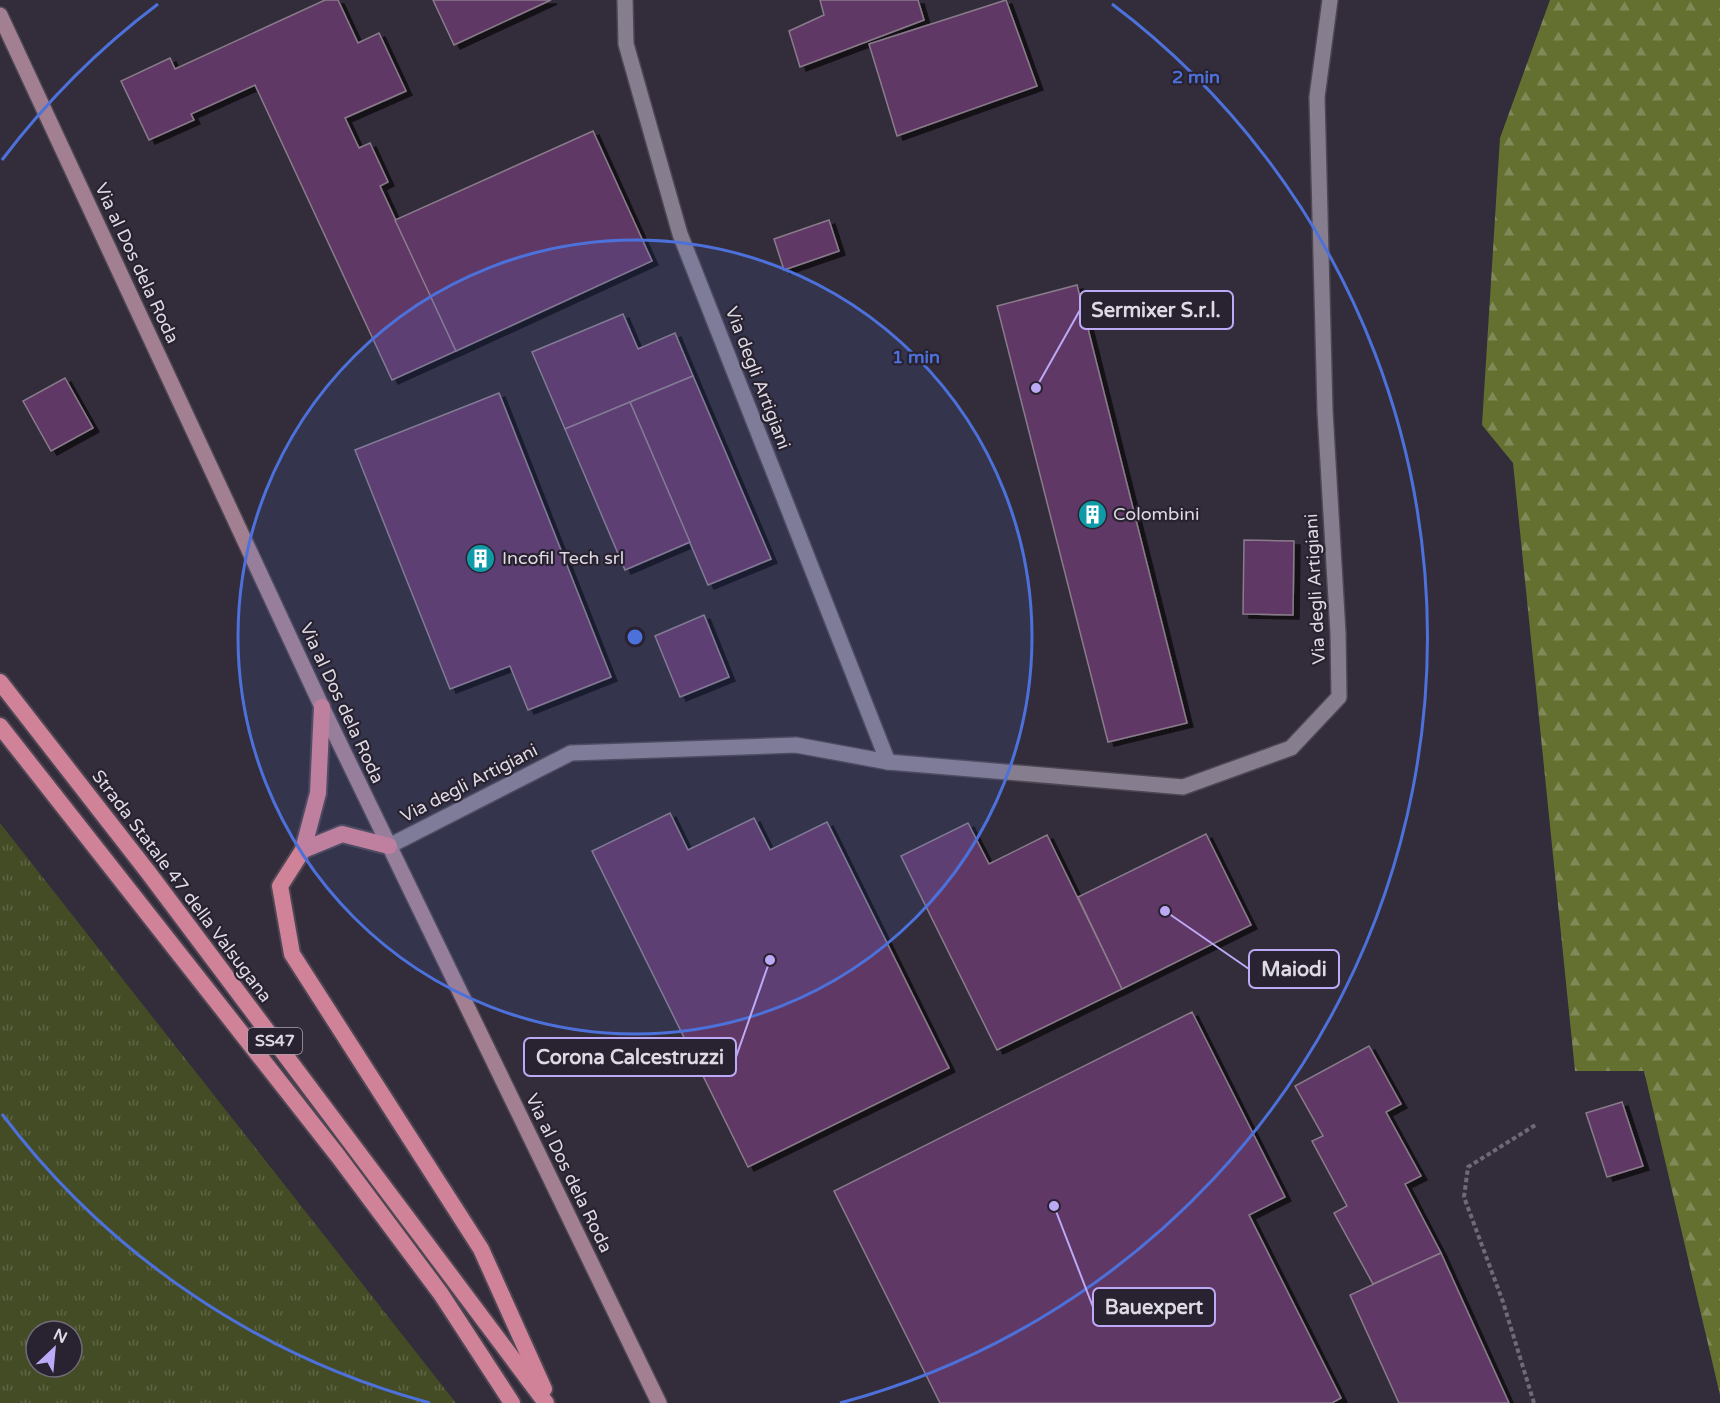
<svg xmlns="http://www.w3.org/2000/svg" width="1720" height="1403" viewBox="0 0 1720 1403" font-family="'Varela Round',sans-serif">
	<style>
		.grass { fill: url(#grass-tufts); fill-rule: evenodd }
		.forest { fill: url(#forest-firs) }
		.building { fill: #613765; stroke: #897c8a; stroke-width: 1.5; filter: url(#shadow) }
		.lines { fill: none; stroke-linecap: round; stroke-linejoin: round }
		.minor-casing { stroke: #4e4753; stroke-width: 18 }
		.secondary-casing { stroke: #4e4753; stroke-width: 18 }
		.trunk-casing { stroke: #4e4753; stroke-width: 20 }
		.path { stroke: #706a76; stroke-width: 4; stroke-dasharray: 4.5 3; stroke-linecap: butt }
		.minor { stroke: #867e8f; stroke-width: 15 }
		.secondary { stroke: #a28092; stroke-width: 15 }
		.trunk { stroke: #d08298; stroke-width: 16 }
		.ring { fill: none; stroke: #4d71db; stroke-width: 3 }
		.labels { text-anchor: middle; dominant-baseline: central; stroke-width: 4.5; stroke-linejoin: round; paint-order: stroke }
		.shield { fill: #292230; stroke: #a8a3ad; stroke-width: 1.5 }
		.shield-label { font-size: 16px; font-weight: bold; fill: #dedae3 }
		.street-label { font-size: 18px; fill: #dedae3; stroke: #292230 }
		.poi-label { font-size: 18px; fill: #dedae3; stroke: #292230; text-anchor: start }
		.centre { fill: #4d71db; stroke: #292230; stroke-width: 3 }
		.ring-label { font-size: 18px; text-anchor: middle; font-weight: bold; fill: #4d71db; stroke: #292230; stroke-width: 4.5; stroke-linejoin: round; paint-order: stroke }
		.leader { fill: none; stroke: #bcaaf6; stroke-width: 2 }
		.callout-dot { fill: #bcaaf6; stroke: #292230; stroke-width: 2 }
		.callout { fill: #292230; stroke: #bcaaf6; stroke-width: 2 }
		.callout-label { font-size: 20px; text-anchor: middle; font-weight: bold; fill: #dedae3 }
	</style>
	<defs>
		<pattern id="grass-tufts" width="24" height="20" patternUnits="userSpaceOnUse" patternTransform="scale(1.5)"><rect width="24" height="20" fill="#444c26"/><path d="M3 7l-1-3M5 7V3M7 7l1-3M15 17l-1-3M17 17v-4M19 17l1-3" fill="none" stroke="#5f6545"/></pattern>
		<pattern id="forest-firs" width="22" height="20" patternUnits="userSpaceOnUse" patternTransform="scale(1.5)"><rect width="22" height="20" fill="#637030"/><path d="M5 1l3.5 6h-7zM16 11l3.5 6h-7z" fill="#808a58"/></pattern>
		<filter id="shadow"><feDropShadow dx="6" dy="4" stdDeviation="0" flood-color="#0009"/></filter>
	</defs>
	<rect width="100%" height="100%" fill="#332c3a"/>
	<path class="grass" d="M0,823L456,1403H0ZM36,1331H72V1367H36Z"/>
	<path class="forest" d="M1550,0H1720V1395L1644,1071H1575L1513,463L1482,425L1500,138Z"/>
	<g class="building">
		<path d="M325,0H338L358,43L379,33L406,91L345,118L359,148L370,143L388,182L380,186L456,351L392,380L255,85L191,114L194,120L149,140L121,81L170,58L175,69Z"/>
		<path d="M433,0H551L454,45Z"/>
		<path d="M820,0H918L924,20L800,67L789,31L824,15Z"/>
		<path d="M1006,0L1037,86L897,136L869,44Z"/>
		<path d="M593,131L652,261L456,351L395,220Z"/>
		<path d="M829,220L839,251L784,270L774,239Z"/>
		<path d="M1077,285L1187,723L1108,742L997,306Z"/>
		<path d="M623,314L638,349L675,333L693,376L565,429L532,352Z"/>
		<path d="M693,376L771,559L708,585L630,402Z"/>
		<path d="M65,378L93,428L51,451L23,401Z"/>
		<path d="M499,393L611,677L528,710L510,666L450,689L355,450Z"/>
		<path d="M630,402L690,542L625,570L565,429Z"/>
		<path d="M1244,540L1294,541L1293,615L1243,614Z"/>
		<path d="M704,615L729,677L680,697L655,636Z"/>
		<path d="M670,813L688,850L754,818L770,850L827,822L949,1068L748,1167L592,851Z"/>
		<path d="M968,823L989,864L1047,835L1122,989L997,1050L901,856Z"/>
		<path d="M1206,834L1251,925L1122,989L1078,897Z"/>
		<path d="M1192,1012L1285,1197L1249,1215L1341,1398L1332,1403H940L834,1191Z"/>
		<path d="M1369,1046L1401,1104L1386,1112L1421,1176L1405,1184L1441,1253L1373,1284L1334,1213L1347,1206L1312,1141L1323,1136L1295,1086Z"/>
		<path d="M1622,1102L1643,1166L1607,1177L1586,1113Z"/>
		<path d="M1441,1253L1509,1403H1399L1350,1295Z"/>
	</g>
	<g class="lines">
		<defs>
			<g id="minor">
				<path d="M625,0L626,44L680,234L888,762"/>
				<path d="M389,846L571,753L796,745L888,762L1183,787L1291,748L1339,697L1338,633L1325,411L1317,97L1330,0"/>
			</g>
			<path id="secondary" d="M0,15L322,707L659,1403"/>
			<g id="trunk">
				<path d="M0,682L148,872L546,1403"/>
				<path d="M322,707L318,793L303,850L280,886L292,954L481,1249L544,1389"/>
				<path d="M0,726L338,1156L441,1294L512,1403"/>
				<path d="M303,850L342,834L389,846"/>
			</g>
		</defs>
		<use href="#minor" class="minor-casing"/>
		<use href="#secondary" class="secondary-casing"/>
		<use href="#trunk" class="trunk-casing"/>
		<path class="path" d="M1534,1403L1503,1302L1464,1197L1468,1167L1537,1124"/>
		<use href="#minor" class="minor"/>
		<use href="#secondary" class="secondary"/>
		<use href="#trunk" class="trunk"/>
	</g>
	<circle cx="635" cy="637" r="397" fill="#4d71db" fill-opacity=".12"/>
	<g class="ring">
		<circle cx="635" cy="637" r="397"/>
		<path d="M430 1403A793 793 0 0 1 2 1114M2 160A793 793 0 0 1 158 4M1112 4A793 793 0 0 1 840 1403"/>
	</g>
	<defs>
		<symbol id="building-disc" viewBox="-11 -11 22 22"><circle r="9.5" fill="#0f9aa8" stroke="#292230"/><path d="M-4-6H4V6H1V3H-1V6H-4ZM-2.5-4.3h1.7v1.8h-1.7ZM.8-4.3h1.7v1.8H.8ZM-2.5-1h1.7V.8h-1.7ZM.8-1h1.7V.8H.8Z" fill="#fff"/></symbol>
	</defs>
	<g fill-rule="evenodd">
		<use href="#building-disc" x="1076" y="498" width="33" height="33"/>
		<use href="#building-disc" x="464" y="542" width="33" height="33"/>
	</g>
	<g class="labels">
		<rect class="shield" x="248" y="1028" width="54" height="26" rx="4.5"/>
		<g class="shield-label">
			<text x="275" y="1041">SS47</text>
		</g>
		<g class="street-label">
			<text transform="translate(137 263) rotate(65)">Via al Dos dela Roda</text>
			<text transform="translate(758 378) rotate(69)">Via degli Artigiani</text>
			<text transform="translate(1315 589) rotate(-93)">Via degli Artigiani</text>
			<text transform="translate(342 703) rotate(65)">Via al Dos dela Roda</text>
			<text transform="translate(469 783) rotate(-27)">Via degli Artigiani</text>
			<text transform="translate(182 886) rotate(53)">Strada Statale 47 della Valsugana</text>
			<text transform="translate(569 1173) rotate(64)">Via al Dos dela Roda</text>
		</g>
		<g class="poi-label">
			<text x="1113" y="514">Colombini</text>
			<text x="502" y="558">Incofil Tech srl</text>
		</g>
	</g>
	<circle cx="635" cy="637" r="9" class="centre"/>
	<g class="ring-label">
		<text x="1196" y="83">2 min</text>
		<text x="916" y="363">1 min</text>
	</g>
	<path class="leader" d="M1036 388L1080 310M1165 911L1249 969M770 960L736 1057M1054 1206L1093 1307"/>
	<g class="callout-dot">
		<circle cx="1036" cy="388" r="6"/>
		<circle cx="1165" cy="911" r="6"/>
		<circle cx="770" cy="960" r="6"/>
		<circle cx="1054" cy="1206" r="6"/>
	</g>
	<g class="callout">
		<rect x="1080" y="291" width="153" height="38" rx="6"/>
		<rect x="1249" y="950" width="90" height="38" rx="6"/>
		<rect x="524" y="1038" width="212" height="38" rx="6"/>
		<rect x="1093" y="1288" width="122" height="38" rx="6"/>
	</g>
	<g class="callout-label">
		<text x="1156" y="317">Sermixer S.r.l.</text>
		<text x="1294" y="976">Maiodi</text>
		<text x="630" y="1064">Corona Calcestruzzi</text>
		<text x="1154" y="1314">Bauexpert</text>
	</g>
	<g transform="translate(54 1349) rotate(26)"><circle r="28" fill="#292230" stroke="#716c78" stroke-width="1.5"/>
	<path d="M0-4.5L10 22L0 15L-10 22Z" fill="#bcaaf6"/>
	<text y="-9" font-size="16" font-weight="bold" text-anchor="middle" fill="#dedae3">N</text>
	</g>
</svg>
